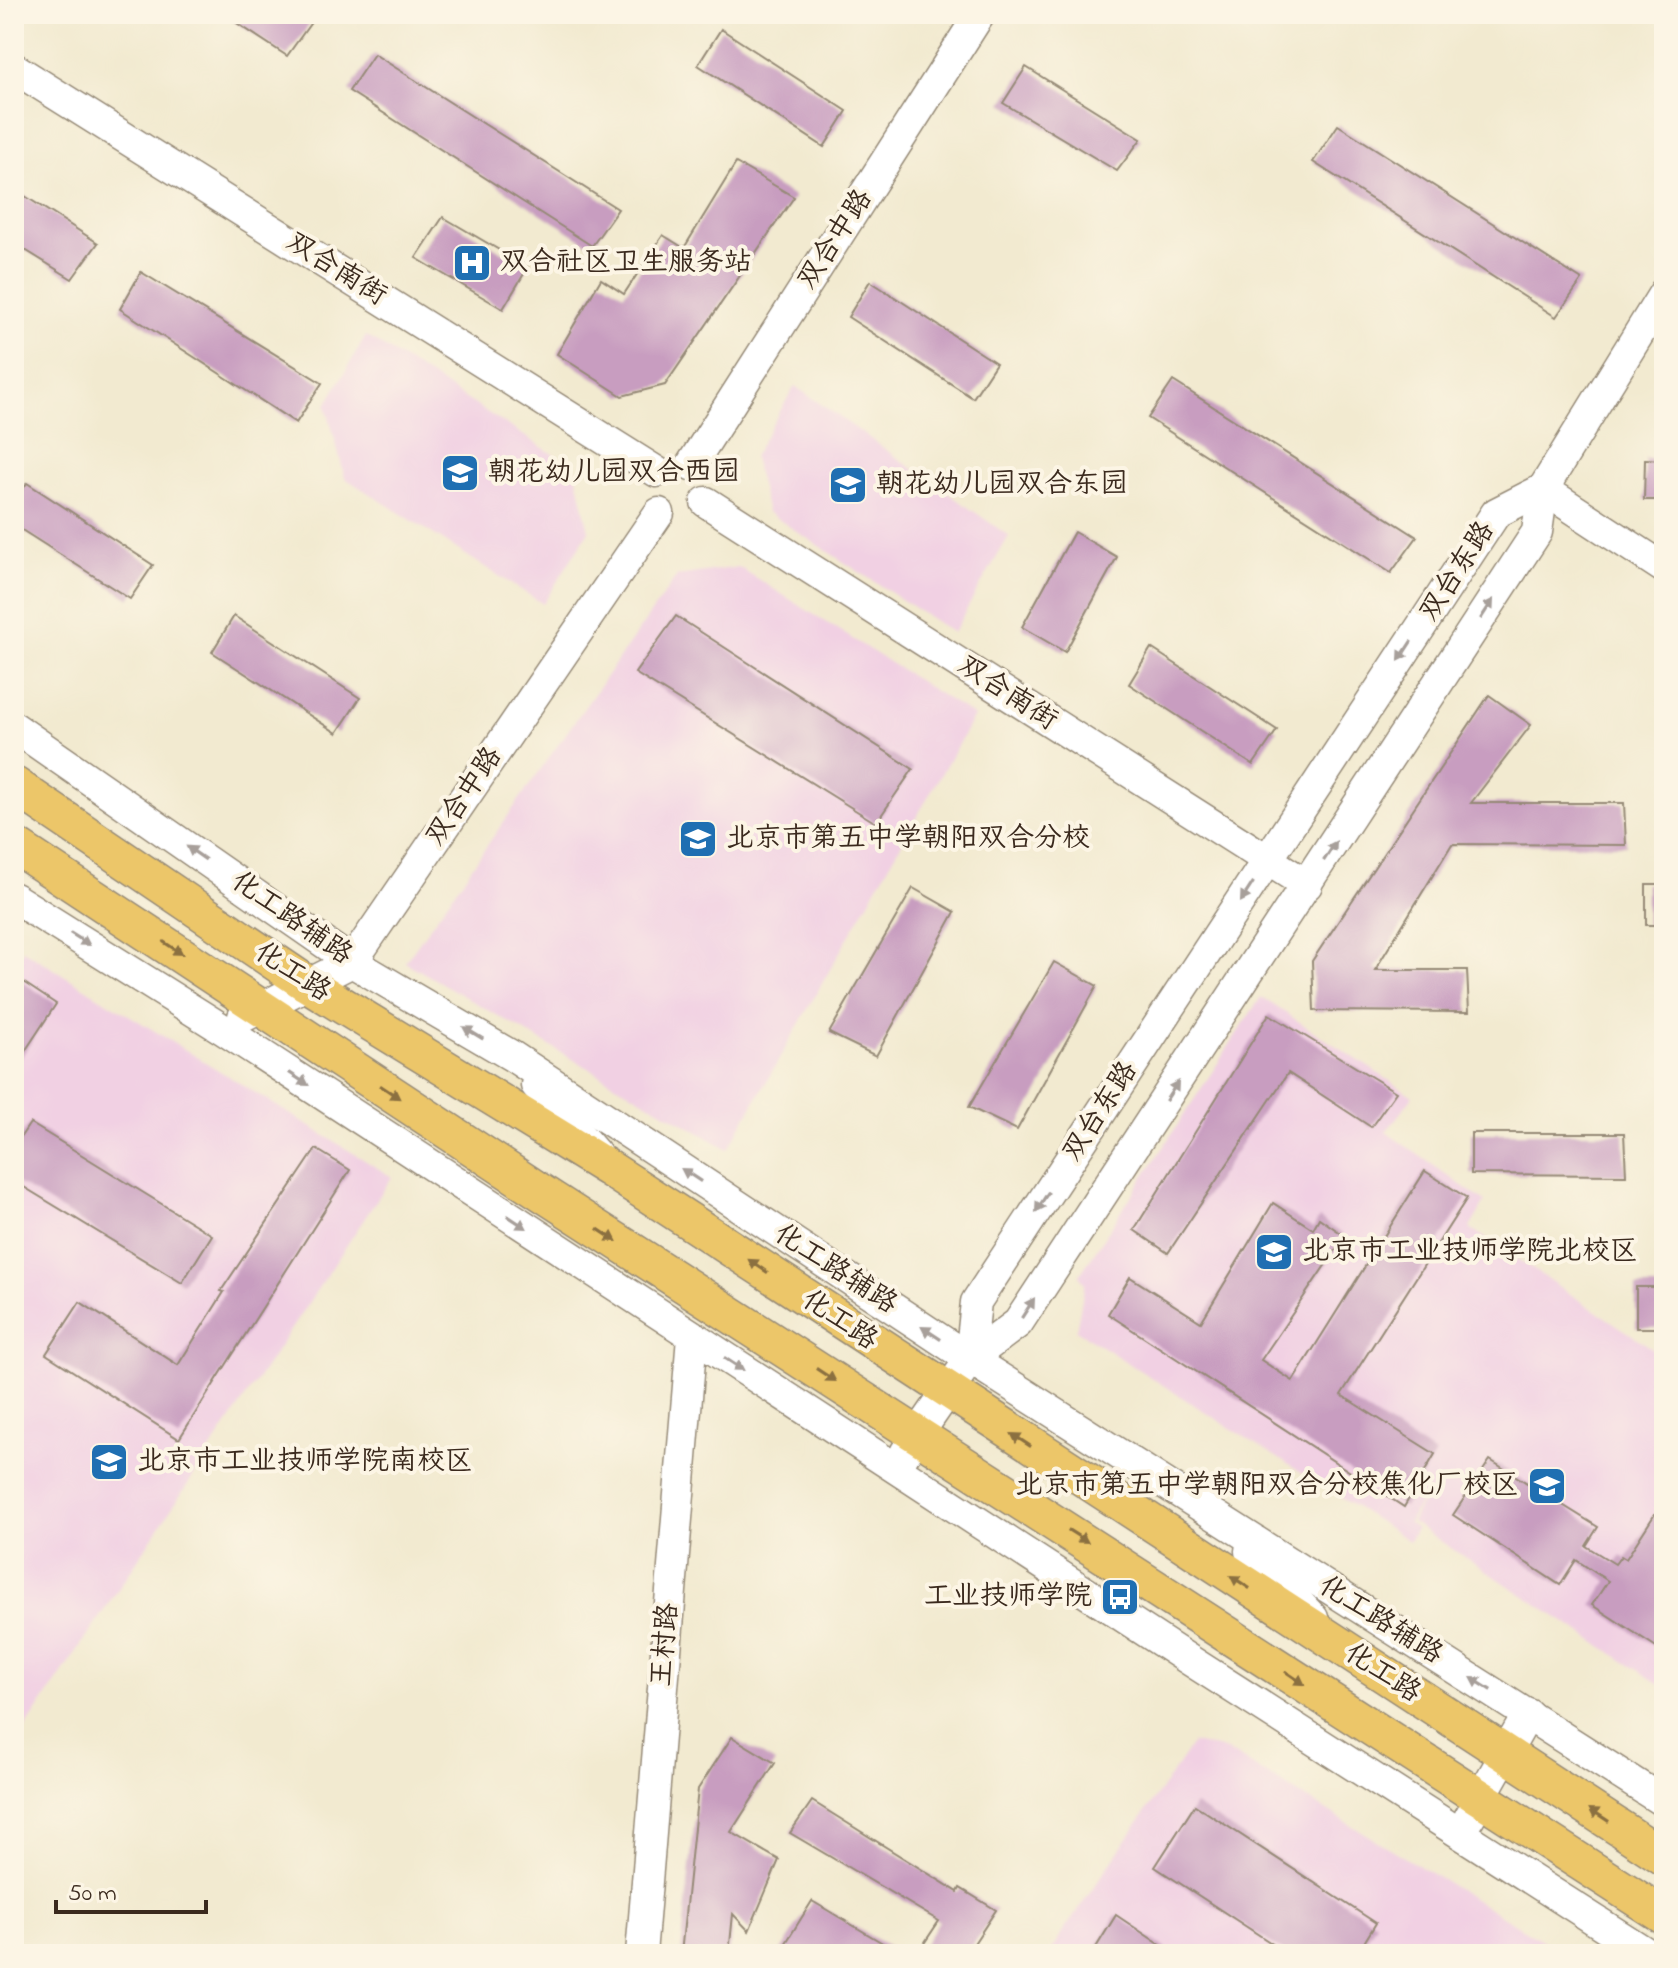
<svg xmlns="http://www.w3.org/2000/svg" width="1678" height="1968" viewBox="0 0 1678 1968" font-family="'Indie Flower','LXGW WenKai TC',sans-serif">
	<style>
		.built { fill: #f1d0e3 }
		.building { fill: #c89dc0 }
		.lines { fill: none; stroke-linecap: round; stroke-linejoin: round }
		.minor-casing { stroke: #968a77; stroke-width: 33 }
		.major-casing { stroke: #968a77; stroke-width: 39 }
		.minor { stroke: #fff; stroke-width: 30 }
		.major { stroke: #ecc669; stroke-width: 36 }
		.oneway { fill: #a79f9a }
		.oneway2 { fill: #8b7040 }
		.labels { text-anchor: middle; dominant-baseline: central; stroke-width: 8; stroke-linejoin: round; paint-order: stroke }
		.street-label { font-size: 28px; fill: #3b2a1e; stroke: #fcf5e5 }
		.poi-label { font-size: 28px; fill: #3b2a1e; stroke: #fcf5e5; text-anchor: start }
	</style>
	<rect width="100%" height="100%" fill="#fcf5e5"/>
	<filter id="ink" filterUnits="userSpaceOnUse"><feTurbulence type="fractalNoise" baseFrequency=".0125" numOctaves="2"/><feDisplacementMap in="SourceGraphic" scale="16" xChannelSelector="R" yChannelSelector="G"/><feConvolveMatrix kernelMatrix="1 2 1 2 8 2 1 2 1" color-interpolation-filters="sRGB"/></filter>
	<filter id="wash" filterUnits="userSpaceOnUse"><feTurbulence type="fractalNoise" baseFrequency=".006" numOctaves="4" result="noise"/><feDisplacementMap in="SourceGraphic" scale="32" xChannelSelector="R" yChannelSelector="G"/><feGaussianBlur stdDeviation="1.8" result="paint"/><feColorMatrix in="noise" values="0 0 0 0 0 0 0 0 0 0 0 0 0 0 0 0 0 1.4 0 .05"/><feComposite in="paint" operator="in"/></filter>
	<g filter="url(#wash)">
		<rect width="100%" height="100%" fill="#f2ead0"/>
		<g class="built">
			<path d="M366,336L575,468L589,531L543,604L345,478L326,405Z"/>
			<path d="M795,386L1009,536L953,633L767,512L753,457Z"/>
			<path d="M739,567L974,716L728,1149L405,962L677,576Z"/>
			<path d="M23,950L392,1177L14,1746V963Z"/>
			<path d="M1261,997L1413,1096L1386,1132L1485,1202L1470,1228L1664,1356V1687L1411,1522L1431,1484L1408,1523L1416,1529L1409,1541L1076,1330L1085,1283L1079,1276Z"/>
			<path d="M1193,1743L1226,1750L1565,1954H1048Z"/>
		</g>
		<g id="blocks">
			<g class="building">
				<path d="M223,14H317L287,56Z"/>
				<path d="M721,29L847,111L824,147L698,65Z"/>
				<path d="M374,54L618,209L592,246L349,91Z"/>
				<path d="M1026,67L1141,139L1117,171L1003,103Z"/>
				<path d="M1338,125L1582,280L1556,317L1313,162Z"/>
				<path d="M736,163L794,197L665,385L622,396L557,354L601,279L624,294L663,235L684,248Z"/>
				<path d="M14,189L98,243L72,279L14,243Z"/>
				<path d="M443,217L528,267L503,309L416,258Z"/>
				<path d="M141,272L322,383L296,423L120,309Z"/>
				<path d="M870,281L996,363L973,398L848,317Z"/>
				<path d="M1173,381L1417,537L1391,573L1148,418Z"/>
				<path d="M1645,459L1664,460V500H1644Z"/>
				<path d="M27,483L153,565L130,599L14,525V503Z"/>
				<path d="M1074,532L1117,557L1065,652L1022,627Z"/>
				<path d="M234,616L360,698L337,733L212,652Z"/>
				<path d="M676,616L913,769L876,823L635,673Z"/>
				<path d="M1151,648L1277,730L1253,765L1129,684Z"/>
				<path d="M1489,695L1531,725L1471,803H1624L1626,845L1452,844L1375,970H1467L1469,1012L1314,1011L1312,961Z"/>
				<rect x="1646" y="884" width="18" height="41"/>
				<path d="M913,888L955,912L876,1056L829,1033Z"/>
				<path d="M1054,962L1097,986L1017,1130L969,1107Z"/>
				<path d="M14,976L56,1004L14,1068Z"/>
				<path d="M1269,1014L1396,1092L1371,1127L1288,1073L1168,1253L1134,1230Z"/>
				<path d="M30,1123L212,1235L182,1283L14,1181V1147Z"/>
				<path d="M1471,1133H1624L1626,1175L1471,1174Z"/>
				<path d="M316,1149L350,1170L179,1439L46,1354L80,1302L178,1365L224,1292L221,1291Z"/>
				<path d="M1425,1171L1467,1198L1341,1395L1435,1454L1404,1507L1108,1314L1130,1277L1201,1322L1273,1203L1313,1229L1319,1218L1345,1236L1261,1360L1293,1381Z"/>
				<rect x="1636" y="1287" width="28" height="41"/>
				<path d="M1490,1460L1598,1527L1586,1546L1615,1564L1621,1556L1626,1559L1664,1500V1652L1592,1605L1608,1581L1576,1560L1560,1585L1453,1515Z"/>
				<path d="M732,1737L775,1763L731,1832L779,1860L749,1931L733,1914L729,1954H681L698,1789Z"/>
				<path d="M812,1801L958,1892L960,1888L996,1910L967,1954H917L939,1921L790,1833Z"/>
				<path d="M1195,1805L1376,1923L1357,1954H1288L1155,1867Z"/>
				<path d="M812,1901L901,1954H779Z"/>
				<path d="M1116,1915L1174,1954H1092Z"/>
			</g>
		</g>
	</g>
	<g filter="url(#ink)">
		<use href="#blocks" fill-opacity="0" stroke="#968a77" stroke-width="2"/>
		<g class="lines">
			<defs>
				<g id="minor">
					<path d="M14,68L657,472"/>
					<path d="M691,465L980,14"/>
					<path d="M1543,489L1664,568"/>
					<path d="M706,502L1307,885"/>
					<path d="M14,727L352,962L512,1056L970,1359L1664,1802"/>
					<path d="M14,898L224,1030L1191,1661L1648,1954"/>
					<path d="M243,1017L352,962L659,513"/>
					<path d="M536,1085L596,1154"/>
					<path d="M970,1359L976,1302L1496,513L1543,489"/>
					<path d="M905,1453L970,1359L1018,1323L1537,532L1543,489L1664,293"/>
					<path d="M1250,1551L1313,1618"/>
					<path d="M1469,1818L1528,1714"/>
					<path d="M641,1954L692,1337"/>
				</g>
				<g id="major">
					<path d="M14,785L306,983L608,1168L1664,1857"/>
					<path d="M14,845L542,1193L1664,1916"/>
				</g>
			</defs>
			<use href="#minor" class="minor-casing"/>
			<use href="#major" class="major-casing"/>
			<use href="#minor" class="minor"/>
			<use href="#major" class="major"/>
		</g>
		<defs><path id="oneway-solid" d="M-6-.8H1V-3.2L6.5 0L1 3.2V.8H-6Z" transform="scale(2)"/></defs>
		<g class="oneway">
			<use href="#oneway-solid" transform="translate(1487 609) rotate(-57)"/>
			<use href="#oneway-solid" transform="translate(1405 651) rotate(123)"/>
			<use href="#oneway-solid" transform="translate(1330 851) rotate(-57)"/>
			<use href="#oneway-solid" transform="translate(196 853) rotate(-145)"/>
			<use href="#oneway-solid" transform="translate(1247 892) rotate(123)"/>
			<use href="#oneway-solid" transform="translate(80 939) rotate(32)"/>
			<use href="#oneway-solid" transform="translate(473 1033) rotate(-149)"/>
			<use href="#oneway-solid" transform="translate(299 1079) rotate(33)"/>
			<use href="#oneway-solid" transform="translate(1172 1091) rotate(-57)"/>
			<use href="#oneway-solid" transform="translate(691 1175) rotate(-147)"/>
			<use href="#oneway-solid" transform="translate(1042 1202) rotate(123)"/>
			<use href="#oneway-solid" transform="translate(517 1222) rotate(33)"/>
			<use href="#oneway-solid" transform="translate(1028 1308) rotate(-57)"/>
			<use href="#oneway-solid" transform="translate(931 1333) rotate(-147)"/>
			<use href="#oneway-solid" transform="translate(734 1364) rotate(33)"/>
			<use href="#oneway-solid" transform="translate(1481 1684) rotate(-148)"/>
		</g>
		<g class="oneway2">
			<use href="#oneway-solid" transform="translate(173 948) rotate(33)"/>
			<use href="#oneway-solid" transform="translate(390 1092) rotate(34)"/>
			<use href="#oneway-solid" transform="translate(607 1235) rotate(33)"/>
			<use href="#oneway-solid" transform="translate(758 1266) rotate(-146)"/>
			<use href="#oneway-solid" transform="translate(826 1375) rotate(33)"/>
			<use href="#oneway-solid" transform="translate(1021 1440) rotate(-147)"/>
			<use href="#oneway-solid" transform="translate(1078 1536) rotate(32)"/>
			<use href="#oneway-solid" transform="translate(1240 1582) rotate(-147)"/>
			<use href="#oneway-solid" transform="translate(1295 1678) rotate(34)"/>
			<use href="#oneway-solid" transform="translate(1599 1815) rotate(-147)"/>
		</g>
	</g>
	<defs>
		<symbol id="hospital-square" viewBox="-11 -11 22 22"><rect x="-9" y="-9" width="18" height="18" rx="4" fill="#1f6fb2" stroke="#fcf5e5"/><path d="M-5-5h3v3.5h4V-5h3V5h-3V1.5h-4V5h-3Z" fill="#fff"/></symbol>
		<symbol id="school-square" viewBox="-11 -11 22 22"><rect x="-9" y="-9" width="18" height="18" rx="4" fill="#1f6fb2" stroke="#fcf5e5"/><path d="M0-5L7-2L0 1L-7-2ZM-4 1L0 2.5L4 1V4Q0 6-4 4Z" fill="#fff"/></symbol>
		<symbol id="university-square" viewBox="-11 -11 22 22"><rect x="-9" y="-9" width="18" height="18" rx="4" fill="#1f6fb2" stroke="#fcf5e5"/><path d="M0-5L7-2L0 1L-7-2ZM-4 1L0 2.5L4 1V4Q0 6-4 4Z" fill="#fff"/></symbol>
		<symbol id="bus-square" viewBox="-11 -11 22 22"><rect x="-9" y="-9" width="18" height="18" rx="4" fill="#1f6fb2" stroke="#fcf5e5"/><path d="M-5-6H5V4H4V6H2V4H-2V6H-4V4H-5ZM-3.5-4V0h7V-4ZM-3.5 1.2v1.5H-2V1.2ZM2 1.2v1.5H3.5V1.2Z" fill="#fff"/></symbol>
	</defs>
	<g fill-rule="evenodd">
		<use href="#hospital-square" x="450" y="241" width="44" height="44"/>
		<use href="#school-square" x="438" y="451" width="44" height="44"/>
		<use href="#school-square" x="826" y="463" width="44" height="44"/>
		<use href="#school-square" x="676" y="817" width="44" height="44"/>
		<use href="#university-square" x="1252" y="1230" width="44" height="44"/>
		<use href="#school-square" x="87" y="1440" width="44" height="44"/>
		<use href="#school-square" x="1525" y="1464" width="44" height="44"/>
		<use href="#bus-square" x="1098" y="1575" width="44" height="44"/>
	</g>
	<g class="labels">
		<g class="street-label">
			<text transform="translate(836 240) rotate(-57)">双合中路</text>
			<text transform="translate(336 270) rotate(32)">双合南街</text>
			<text transform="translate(1458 572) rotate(-57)">双台东路</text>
			<text transform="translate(1007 694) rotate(33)">双合南街</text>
			<text transform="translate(465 797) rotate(-56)">双合中路</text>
			<text transform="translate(291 919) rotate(35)">化工路辅路</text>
			<text transform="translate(292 973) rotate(33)">化工路</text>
			<text transform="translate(1101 1112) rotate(-57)">双台东路</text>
			<text transform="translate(835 1270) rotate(33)">化工路辅路</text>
			<text transform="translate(839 1321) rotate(34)">化工路</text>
			<text transform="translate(1380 1621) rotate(32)">化工路辅路</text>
			<text transform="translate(666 1645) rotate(-85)">王村路</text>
			<text transform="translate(1382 1674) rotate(33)">化工路</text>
		</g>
		<g class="poi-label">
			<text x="500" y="263">双合社区卫生服务站</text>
			<text x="488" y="473">朝花幼儿园双合西园</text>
			<text x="876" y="485">朝花幼儿园双合东园</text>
			<text x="726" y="839">北京市第五中学朝阳双合分校</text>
			<text x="1302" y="1252">北京市工业技师学院北校区</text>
			<text x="137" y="1462">北京市工业技师学院南校区</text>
			<text x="1519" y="1486" text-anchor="end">北京市第五中学朝阳双合分校焦化厂校区</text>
			<text x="1092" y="1597" text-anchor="end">工业技师学院</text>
		</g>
	</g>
	<rect width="1678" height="1968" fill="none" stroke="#fcf5e5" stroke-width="48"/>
	<path d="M56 1900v12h150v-12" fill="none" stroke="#3b2a1e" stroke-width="4"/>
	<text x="68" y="1900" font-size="24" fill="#3b2a1e" stroke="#fcf5e5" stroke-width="6" paint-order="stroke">50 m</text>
</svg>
